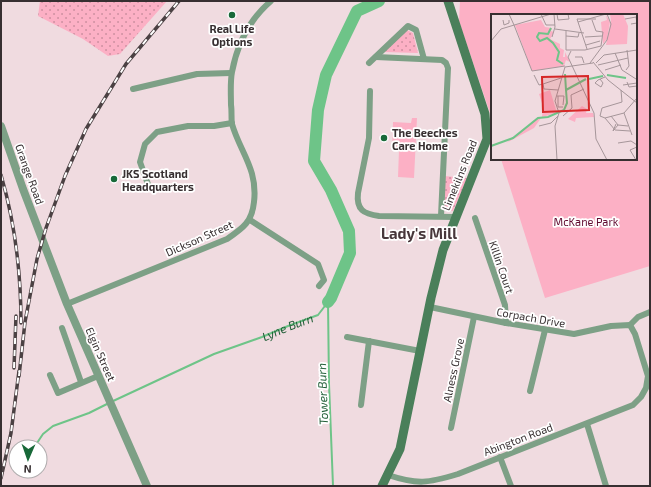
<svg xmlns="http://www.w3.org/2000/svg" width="651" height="487" viewBox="0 0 651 487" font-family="'Exo 2',sans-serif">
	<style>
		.grass { fill: url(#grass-dots) }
		.green { fill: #fcb0c5 }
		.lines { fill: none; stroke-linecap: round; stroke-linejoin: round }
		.stream { stroke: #6ec488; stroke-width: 2 }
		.river { stroke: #6ec488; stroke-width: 12 }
		.minor { stroke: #7da086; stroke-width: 6 }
		.tertiary { stroke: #7da086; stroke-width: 8 }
		.secondary { stroke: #4a7f5a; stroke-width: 9 }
		.rail-casing { stroke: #4b4143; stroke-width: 3.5 }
		.rail { stroke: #fff; stroke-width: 2; stroke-dasharray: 6; stroke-linecap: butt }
		.poi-dot { fill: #186939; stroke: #fff; stroke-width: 1.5 }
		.labels { text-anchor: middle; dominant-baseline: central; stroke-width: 3.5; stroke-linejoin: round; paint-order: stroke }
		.poi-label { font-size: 11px; font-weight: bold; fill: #372f31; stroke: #fff; text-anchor: start }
		.street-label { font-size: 11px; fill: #372f31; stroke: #fff }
		.park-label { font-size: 11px; fill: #610a30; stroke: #fff }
		.water-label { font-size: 12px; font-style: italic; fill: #1e5c35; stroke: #fff }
		.district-label { font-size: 15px; font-weight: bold; fill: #47373b; stroke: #fff }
		.inset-river { fill: none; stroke: #6ec488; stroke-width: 2 }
		.inset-road { fill: none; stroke: #a6969a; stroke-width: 1 }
		.view { fill: #d62828; fill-opacity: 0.15; stroke: #d62828; stroke-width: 2 }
		.inset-edge { fill: none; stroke: #372f31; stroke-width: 2 }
	</style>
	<defs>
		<pattern id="grass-dots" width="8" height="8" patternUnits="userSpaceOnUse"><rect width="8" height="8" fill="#fcb0c5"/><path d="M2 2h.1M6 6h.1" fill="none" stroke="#cd90a1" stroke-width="1.8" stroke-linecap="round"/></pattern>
	</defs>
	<rect width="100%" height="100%" fill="#f0dbe0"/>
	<g class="grass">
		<path d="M40,1H167L120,54L108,56L83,39L38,16Z"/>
		<path d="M407,30L413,33L418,53L384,52Z"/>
		<path d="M444,176L467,178L453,211L443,210Z"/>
	</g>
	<g class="green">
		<path d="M460,1H650V266L545,298L501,159H636V15H492V142L490,138L491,116L459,21Z"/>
		<path d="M412,118H417L414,178L398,177L399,150H392L393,122L411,123Z"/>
	</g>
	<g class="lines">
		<g class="stream">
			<path d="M328,302L329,384L333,486"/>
			<path id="s1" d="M111,402L214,354L262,337L288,326L318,315L328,302"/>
			<path d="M26,445L37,443L43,434L53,426L89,413L107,404"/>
		</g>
		<path class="river" d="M328,302L331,298L350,253L349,231L331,190L314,161L318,110L326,75L357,11L379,1"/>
		<g class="minor">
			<path d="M376,57L442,60L446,63L448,68L441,216"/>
			<path d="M369,63L408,26L416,30L424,59"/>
			<path d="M133,89L197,74L231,73"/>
			<path d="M370,91L369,138L358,193C356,210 364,214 379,216L455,217"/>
			<path d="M149,187L140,162L145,144L157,132L188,126H214L232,123"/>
			<path d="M475,218L505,305L506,323"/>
			<path d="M250,220L318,264L324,280L319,286"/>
			<path d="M67,304L227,239C243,228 252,222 254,202C258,169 240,152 232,124C231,118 232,111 231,105C231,95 230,82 232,72C237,45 250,19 271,1"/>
			<path d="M630,325L638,317L650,312"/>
			<path d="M62,328L81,382"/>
			<path d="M347,337L420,351"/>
			<path d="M50,375L58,393L98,376"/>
			<path d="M530,391L545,330"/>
			<path d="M361,405L369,341"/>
			<path d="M587,424L606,486"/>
			<path d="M451,428L474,317"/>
			<path d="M500,457L511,486"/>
			<path d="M388,475C418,485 428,483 458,474L633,405L641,397L646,388L648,376L635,334L630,325L611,326L574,334L506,323L430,307"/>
		</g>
		<path class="tertiary" d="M1,126L23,189L67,304L147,486"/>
		<path class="secondary" d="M382,486L400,449L431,298L443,250L487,139L485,114L448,1"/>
		<defs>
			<g id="rail">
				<path d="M1,175C15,223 21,273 21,323"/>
				<path d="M14,368L16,316"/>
				<path d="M19,376L25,322L37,259L46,228L65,176L86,129L126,64L179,1"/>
				<path d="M1,478L11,433L19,371"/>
			</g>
		</defs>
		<use href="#rail" class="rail-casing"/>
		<use href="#rail" class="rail"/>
	</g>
	<g class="poi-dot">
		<circle cx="232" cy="15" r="4"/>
		<circle cx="384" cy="138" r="4"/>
		<circle cx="114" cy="179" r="4"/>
	</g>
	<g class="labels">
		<g class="poi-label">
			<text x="232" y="28" text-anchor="middle">Real Life<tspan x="232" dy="13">Options</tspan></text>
			<text x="392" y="132">The Beeches<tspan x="392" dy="13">Care Home</tspan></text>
			<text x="122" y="173">JKS Scotland<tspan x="122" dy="13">Headquarters</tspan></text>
		</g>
		<g class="street-label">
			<text transform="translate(30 174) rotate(70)">Grange Road</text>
			<text transform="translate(459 175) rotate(-68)">Limekilns Road</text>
			<text transform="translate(199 238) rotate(-24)">Dickson Street</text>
			<text transform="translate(502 267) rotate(71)">Killin Court</text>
			<text transform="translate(531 317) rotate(10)">Corpach Drive</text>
			<text transform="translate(101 354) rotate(66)">Elgin Street</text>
			<text transform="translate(453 370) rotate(-78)">Alness Grove</text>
			<text transform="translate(518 439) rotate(-21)">Abington Road</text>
		</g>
		<g class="park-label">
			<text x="586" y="221">McKane Park</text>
		</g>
		<g class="water-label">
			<text stroke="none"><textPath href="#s1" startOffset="192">Lyne Burn</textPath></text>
			<text transform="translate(322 394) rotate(-92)">Tower Burn</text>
		</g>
		<g class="district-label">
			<text x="419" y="233">Lady's Mill</text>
		</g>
	</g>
	<g transform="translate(491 14)">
		<rect width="146" height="146" fill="#f0dbe0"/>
		<path d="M91,92L96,95L95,99H102L103,103L85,104L84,108L77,105Z" fill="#fcb0c5"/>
		<path d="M47,104H50L43,114L15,129Z" fill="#fcb0c5"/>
		<path d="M119,0H132L137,12L136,30L115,31L120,7ZM115,1L119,8L116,25L112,30L110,8L116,6ZM50,6L54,13L61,14L60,17L63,18L59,25L69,30V34L73,36L72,43H74V38L79,48L75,46L73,52L41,57L24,11ZM59,76L66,99L51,103L52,92L48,80Z" fill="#fcb0c5"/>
		<path class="inset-river" d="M60,14L57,20L48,19L46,23L49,27L56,24L62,29L68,38L66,46L72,50M74,60L75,76L95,65M116,61L135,64M98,65L112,62M0,132L22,124L47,104L57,103L73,96L76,89L75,76"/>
		<path class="inset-road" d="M18,0L23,11M50,0L55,11H64M66,0L67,6L78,5L77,0M134,5L145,3L146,9L140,10M12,6L13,11L18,9V6M87,8L115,0M23,11L41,57L74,52M64,15L93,19M75,17V36H94L110,32L112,18L105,17L101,6M75,22L87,23L88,19M61,23L64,13L63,0M94,23L111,22M0,27L10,15L60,0M95,31L109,27M96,35L86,5H105M80,37L77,43L103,99L105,125L116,146M124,39L131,56L145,65M84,43H91L93,49M102,48L117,66L146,89M99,49L116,26L120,10L116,0M105,49L113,41L146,36M107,51L137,44M114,56L130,51M135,56L138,52L136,36M43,61L48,71L52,70M109,65L112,69L110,73L104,69L107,66L114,63M136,68L138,73L146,72M52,70L70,64M52,70L53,75L67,76M132,71L146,69M130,76L131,88M66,82H73L72,91M67,82V93H72M131,88L111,94L109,102L114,104L133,99L146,84M133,99L141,121M72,102L81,94L80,81L93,75M120,102L127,111L137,112M114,104L124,116L139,117M125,110L122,117L127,111M48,112L60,109L67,102M127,129L140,127L146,131M66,146L64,112L68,99L64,87L74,53L102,49M145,146L139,136L146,133"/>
		<path class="view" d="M97,62L98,96L52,98L51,63Z"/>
		<rect width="146" height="146" class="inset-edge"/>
	</g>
	<rect width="651" height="487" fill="none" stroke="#372f31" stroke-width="4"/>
	<g transform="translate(28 459) rotate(182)"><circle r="19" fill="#ffffff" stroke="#afacad"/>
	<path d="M0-3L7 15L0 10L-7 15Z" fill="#186939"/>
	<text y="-6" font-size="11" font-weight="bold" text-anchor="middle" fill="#372f31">N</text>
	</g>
</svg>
